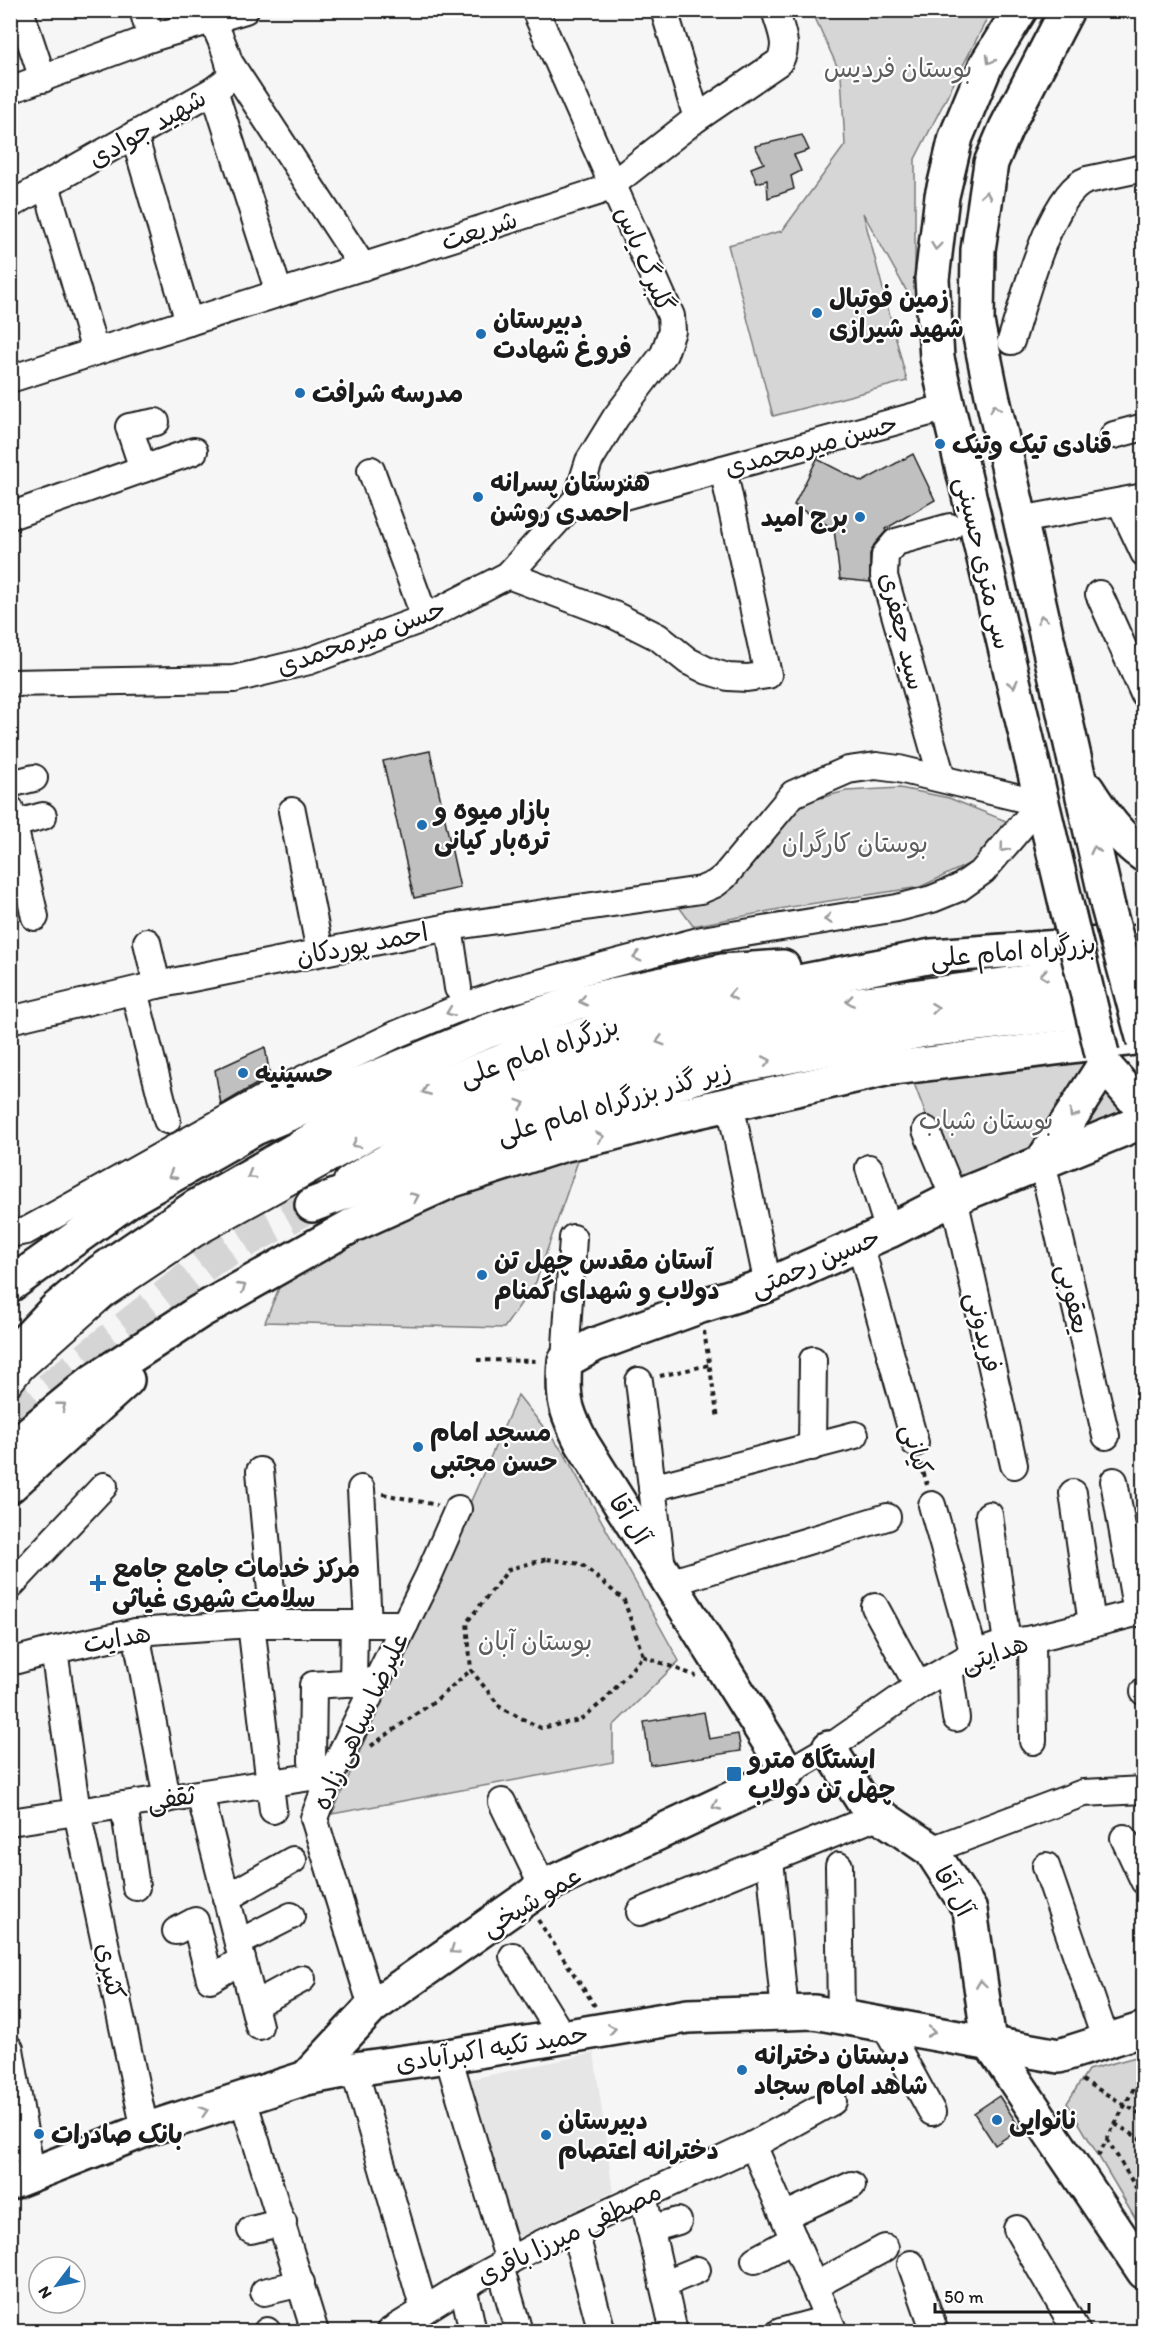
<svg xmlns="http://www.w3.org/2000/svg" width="1154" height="2342" viewBox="0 0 1154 2342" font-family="Itim,'Playpen Sans Arabic',sans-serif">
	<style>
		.built { fill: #e6e6e6 }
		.green { fill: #d6d6d6; stroke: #797979; stroke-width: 1.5 }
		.building { fill: #c0c0c0; stroke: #1c1c1c; stroke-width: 1.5 }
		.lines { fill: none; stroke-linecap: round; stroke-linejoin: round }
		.highway-tunnel { stroke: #d5d5d5; stroke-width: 33; stroke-dasharray: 33 16; stroke-linecap: butt }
		.minor-casing { stroke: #1c1c1c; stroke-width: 30 }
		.major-casing { stroke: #1c1c1c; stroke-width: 38 }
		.highway-casing { stroke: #1c1c1c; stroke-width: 38 }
		.path { stroke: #1c1c1c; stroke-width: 4; stroke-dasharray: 4.5 4.5; stroke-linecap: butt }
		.minor { stroke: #fff; stroke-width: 26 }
		.major { stroke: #fff; stroke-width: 33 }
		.highway { stroke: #fff; stroke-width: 33 }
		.major-bridge-casing { stroke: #1c1c1c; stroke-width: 38; stroke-linecap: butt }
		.major-bridge { stroke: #fff; stroke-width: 33 }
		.oneway { stroke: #999 }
		.poi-dot { fill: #1f6fb2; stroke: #fff; stroke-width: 2 }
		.labels { text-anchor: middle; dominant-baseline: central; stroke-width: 4.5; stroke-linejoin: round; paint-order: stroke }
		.park-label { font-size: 26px; fill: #5d5d5d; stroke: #fff }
		.street-label { font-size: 26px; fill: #1c1c1c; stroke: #fff }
		.poi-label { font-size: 26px; font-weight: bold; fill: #1c1c1c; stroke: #fff; text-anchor: start }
	</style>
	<rect width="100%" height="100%" fill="#f6f6f6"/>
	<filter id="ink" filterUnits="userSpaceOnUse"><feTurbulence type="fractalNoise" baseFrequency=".0167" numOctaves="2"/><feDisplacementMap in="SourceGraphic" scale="12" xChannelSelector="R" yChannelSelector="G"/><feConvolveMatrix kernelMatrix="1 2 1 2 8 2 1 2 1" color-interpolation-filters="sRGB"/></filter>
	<g filter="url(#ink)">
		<path class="built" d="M594,2053L613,2192L517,2238L471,2079Z"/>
		<g class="green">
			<path d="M812,11H991L915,159V306L863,213L907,381L773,416L728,245L782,231L845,145L841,75Z"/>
			<path d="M900,788L949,798L1006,821L973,862L920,887L790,907L693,926L677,904L722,896L795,805L846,791Z"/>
			<path d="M1088,1054L1087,1064L1038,1152L955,1192L912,1078Z"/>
			<path d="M1101,1075L1136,1112L1065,1143Z"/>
			<path d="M560,1144L578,1161L536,1282L504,1328L265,1322L283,1278L396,1211Z"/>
			<path d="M518,1395L564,1453L679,1661L613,1726V1762L332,1814Z"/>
			<path d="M1143,2055H1144L1143,2231L1067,2103L1088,2070Z"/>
		</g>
		<g class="building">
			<path d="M802,135L809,150L794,155L801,171L791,176L794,189L768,198L767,180L757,183L751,168L764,163L755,146Z"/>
			<path d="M913,454L935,500L885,529L886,531L874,545L870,554V582L840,579L834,529L794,505L817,459L862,482Z"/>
			<path d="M430,751L460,888L414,898L383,761Z"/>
			<path d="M265,1047L270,1076L221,1105L215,1070Z"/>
			<path d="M704,1712L709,1739L738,1734L741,1751L650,1765L644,1722Z"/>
			<path d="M999,2096L1020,2128L995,2145L974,2113Z"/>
		</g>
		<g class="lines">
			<path class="highway-tunnel" d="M10,1419L211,1260L312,1205"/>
			<defs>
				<g id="minor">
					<path d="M20,10L43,79"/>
					<path d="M143,10L151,38"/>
					<path d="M535,10L671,316L672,331L664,354L616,417L589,461L577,499"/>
					<path d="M664,10L697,118"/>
					<path d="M229,62L363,267"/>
					<path d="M10,90L151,38L245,10"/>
					<path d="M214,90L279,293"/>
					<path d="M134,135L189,322"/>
					<path d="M46,185L95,351"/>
					<path d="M10,205L214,90C219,86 226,82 229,77C235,67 217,31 212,20"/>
					<path d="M1011,341C1023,305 1050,193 1087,180L1144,168"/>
					<path d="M10,379L597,192L613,184L697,118L779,62C790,46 780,28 775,10"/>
					<path d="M1114,435L1144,427"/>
					<path d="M143,469L129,427L156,422"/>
					<path d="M371,470L425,618"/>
					<path d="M1120,502L1144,553"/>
					<path d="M10,516L194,451"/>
					<path d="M1020,520L1144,497"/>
					<path d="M508,575L614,615L658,637L688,661L708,671L728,677L747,678L768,675L723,469"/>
					<path d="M1099,594L1144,694"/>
					<path d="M10,683L234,679L309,661L425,618L508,575L577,499L624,496L948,407"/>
					<path d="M942,778L884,576L885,555L896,542L950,527"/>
					<path d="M10,784L34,778"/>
					<path d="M10,809L35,917"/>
					<path d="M292,811L320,952"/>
					<path d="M10,825L43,816"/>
					<path d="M449,927L458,988"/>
					<path d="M147,942L157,985"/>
					<path d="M134,991L167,1120"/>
					<path d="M10,1020L157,985L449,927L701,890L715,884L724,877L793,794L848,770L876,766L899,769L1041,803L983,871L959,888L932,899L897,908L702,940L502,993L452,1011L397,1034L264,1098L57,1214L26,1231L10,1234"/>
					<path d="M731,1108L768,1285"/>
					<path d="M926,1130L954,1198L1014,1465"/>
					<path d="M1042,1162L1106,1436"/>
					<path d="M869,1168L889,1231"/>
					<path d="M347,1181C405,1141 473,1120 538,1098C628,1069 713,1044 805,1026C903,1007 1004,1001 1102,986"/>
					<path d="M860,1244L915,1443"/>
					<path d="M565,1361L573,1238"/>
					<path d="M639,1381L662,1568"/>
					<path d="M10,1382L22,1367L103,1295L194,1234L372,1135L606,1056L722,1024L817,1006L1144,963"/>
					<path d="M812,1447L813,1360"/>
					<path d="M260,1471L274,1624"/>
					<path d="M1114,1481L1137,1613"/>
					<path d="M652,1488L855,1435"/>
					<path d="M361,1489L368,1624"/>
					<path d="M1073,1493L1092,1624"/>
					<path d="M932,1505L974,1654"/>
					<path d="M989,1515L1007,1643"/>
					<path d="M669,1583L887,1517"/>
					<path d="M10,1586L104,1486"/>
					<path d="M875,1607L918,1686"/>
					<path d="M251,1624L273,1810"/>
					<path d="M136,1632L167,1799"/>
					<path d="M1032,1639L1033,1741"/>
					<path d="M54,1650L77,1812L145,2130"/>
					<path d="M10,1662L54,1650L136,1632L251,1624H405"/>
					<path d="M949,1668L956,1718"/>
					<path d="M353,1683L354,1624"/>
					<path d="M1144,1691V1692"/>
					<path d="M788,1772L829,1748L918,1686L974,1654L1007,1643L1032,1639L1144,1611"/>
					<path d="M315,1777L312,1761L313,1685L377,1681"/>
					<path d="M200,1794L259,2026"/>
					<path d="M502,1802L543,1887"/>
					<path d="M124,1805L136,1887"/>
					<path d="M10,1822L331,1774"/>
					<path d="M1124,1838L1144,1881"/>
					<path d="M931,1850L1083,1793L1144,1790"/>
					<path d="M770,1860L785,2013"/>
					<path d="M839,1866L841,2017"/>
					<path d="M1046,1866L1106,2041"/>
					<path d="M226,1898L293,1860"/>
					<path d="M640,1912L880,1815"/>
					<path d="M176,1931L195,1921L210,1979L242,1960"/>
					<path d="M238,1943L291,1916"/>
					<path d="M513,1956L562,2036"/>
					<path d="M254,2005L302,1979"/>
					<path d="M372,2007L314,1818L331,1774L428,1577L458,1509"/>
					<path d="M884,2024L932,2112"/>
					<path d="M10,2049L31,2173"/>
					<path d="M448,2056L509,2261"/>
					<path d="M354,2069L424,2310"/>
					<path d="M243,2099L315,2332"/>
					<path d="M753,2145L834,2332"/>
					<path d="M643,2196L674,2332"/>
					<path d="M784,2216L852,2185"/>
					<path d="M574,2228L602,2332"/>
					<path d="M650,2229L678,2221"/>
					<path d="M1017,2229L1077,2332"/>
					<path d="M251,2230L283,2222"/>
					<path d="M755,2260L794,2239"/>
					<path d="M911,2264L935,2332"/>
					<path d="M500,2266L519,2332"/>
					<path d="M663,2284L697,2270"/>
					<path d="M463,2286L473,2332"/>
					<path d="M814,2286L885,2248"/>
					<path d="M264,2292L301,2283"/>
					<path d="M267,2331V2332"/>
					<path d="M389,2332L463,2286L540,2244L753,2145L833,2101"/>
					<path d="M780,2332L828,2319"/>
				</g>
				<g id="major">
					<path d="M1020,10L986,65L956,137L942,196L932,279L937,358L948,407L1068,912"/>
					<path d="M1067,10L1006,128L991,163L978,250L977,322L992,395L1108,907"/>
					<path d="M1087,789C1103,814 1119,838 1144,855"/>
					<path d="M1102,1054L1104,1065L1144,1110"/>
					<path d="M1042,1162L1104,1065"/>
					<path d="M829,1748L866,1806L931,1850L970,1910L989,2042L1144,2272"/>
					<path d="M306,2078L372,2007L543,1887L788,1772L582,1443C565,1410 562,1399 565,1361L594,1345L701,1306L768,1285L889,1231L954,1198L1144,1121"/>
					<path d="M10,2183L145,2130L306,2078L354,2069L448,2056L688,2016L814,2012L1059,2056L1144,2029"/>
				</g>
				<g id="highway">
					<path d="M312,1205L488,1138L723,1069L925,1030L1144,1005"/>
					<path d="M10,1285L129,1200L255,1128L389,1072L488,1031L575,1003L722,971L783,967"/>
					<path d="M10,1357L56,1309L100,1272L197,1206L335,1127L520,1054L687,1004L932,956L1144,941"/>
					<path d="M10,1449L93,1381L199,1312L351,1226L453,1180L562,1145L610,1134L676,1116L886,1069L1144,1037"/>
					<path d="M10,1486L127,1380"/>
				</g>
			</defs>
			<use href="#minor" class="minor-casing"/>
			<use href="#major" class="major-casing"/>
			<use href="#highway" class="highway-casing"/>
			<g class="path">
				<path d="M704,1331L718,1419"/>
				<path d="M477,1360L540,1361"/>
				<path d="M660,1376L709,1365"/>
				<path d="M921,1464L927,1485"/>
				<path d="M383,1494L437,1505"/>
				<path d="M547,1559L581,1564L624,1600L643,1656L605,1700L580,1720L541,1728L501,1708L471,1670L467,1622L509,1569Z"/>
				<path d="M643,1656L696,1676"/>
				<path d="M371,1746L436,1700L471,1670"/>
				<path d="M538,1920L595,2006"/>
				<path d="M1082,2080L1144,2116"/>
				<path d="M1115,2124L1144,2141"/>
				<path d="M1107,2139L1144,2201"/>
				<path d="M1098,2156L1144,2069"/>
			</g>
			<use href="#minor" class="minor"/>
			<use href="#major" class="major"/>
			<use href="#highway" class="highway"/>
			<defs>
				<g id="major-bridge">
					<path d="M1108,907L1144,1041"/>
					<path d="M1068,912L1102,1054"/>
				</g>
			</defs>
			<use href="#major-bridge" class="major-bridge-casing"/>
			<use href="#major-bridge" class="major-bridge"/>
		</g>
		<defs><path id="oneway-chevron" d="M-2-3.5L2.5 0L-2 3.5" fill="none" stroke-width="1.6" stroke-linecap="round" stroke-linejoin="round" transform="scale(1.5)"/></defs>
		<g class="oneway">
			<use href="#oneway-chevron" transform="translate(990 60) rotate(120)"/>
			<use href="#oneway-chevron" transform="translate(986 195) rotate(-81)"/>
			<use href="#oneway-chevron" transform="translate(936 246) rotate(97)"/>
			<use href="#oneway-chevron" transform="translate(995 408) rotate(-103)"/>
			<use href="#oneway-chevron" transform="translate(1042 619) rotate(-103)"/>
			<use href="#oneway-chevron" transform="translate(1013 684) rotate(77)"/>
			<use href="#oneway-chevron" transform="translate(1004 848) rotate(130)"/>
			<use href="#oneway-chevron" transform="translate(1095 850) rotate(-103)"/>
			<use href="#oneway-chevron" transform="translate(828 919) rotate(171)"/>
			<use href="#oneway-chevron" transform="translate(637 957) rotate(165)"/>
			<use href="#oneway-chevron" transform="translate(1044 975) rotate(173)"/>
			<use href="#oneway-chevron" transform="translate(732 995) rotate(169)"/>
			<use href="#oneway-chevron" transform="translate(583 1001) rotate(167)"/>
			<use href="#oneway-chevron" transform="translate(850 1001) rotate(172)"/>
			<use href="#oneway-chevron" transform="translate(935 1008) rotate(-7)"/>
			<use href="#oneway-chevron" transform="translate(450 1012) rotate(159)"/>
			<use href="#oneway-chevron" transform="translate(660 1041) rotate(164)"/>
			<use href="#oneway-chevron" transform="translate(767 1061) rotate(-11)"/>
			<use href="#oneway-chevron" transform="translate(426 1091) rotate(158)"/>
			<use href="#oneway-chevron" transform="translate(521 1104) rotate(-18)"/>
			<use href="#oneway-chevron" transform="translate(1073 1114) rotate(123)"/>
			<use href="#oneway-chevron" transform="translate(600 1137) rotate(-12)"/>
			<use href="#oneway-chevron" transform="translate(356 1144) rotate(151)"/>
			<use href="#oneway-chevron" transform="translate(172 1175) rotate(150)"/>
			<use href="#oneway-chevron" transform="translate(251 1175) rotate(150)"/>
			<use href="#oneway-chevron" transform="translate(415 1197) rotate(-24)"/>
			<use href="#oneway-chevron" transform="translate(242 1287) rotate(-30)"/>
			<use href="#oneway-chevron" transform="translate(62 1406) rotate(-39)"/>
			<use href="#oneway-chevron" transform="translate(716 1806) rotate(155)"/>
			<use href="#oneway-chevron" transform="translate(454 1950) rotate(145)"/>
			<use href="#oneway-chevron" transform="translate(981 1984) rotate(-98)"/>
			<use href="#oneway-chevron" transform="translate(612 2029) rotate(-9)"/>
			<use href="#oneway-chevron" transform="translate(931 2032) rotate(10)"/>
			<use href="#oneway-chevron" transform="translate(204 2111) rotate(-17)"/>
		</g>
	</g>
	<g class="poi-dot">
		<circle cx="817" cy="313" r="6"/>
		<circle cx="481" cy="334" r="6"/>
		<circle cx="300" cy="393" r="6"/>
		<circle cx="940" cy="444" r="6"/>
		<circle cx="478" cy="497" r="6"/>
		<circle cx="860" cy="517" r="6"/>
		<circle cx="422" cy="825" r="6"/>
		<circle cx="243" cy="1073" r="6"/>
		<circle cx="482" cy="1275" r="6"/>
		<circle cx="418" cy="1447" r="6"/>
		<path d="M95 1574h6v6h6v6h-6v6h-6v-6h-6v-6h6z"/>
		<rect x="726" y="1766" width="16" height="16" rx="3"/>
		<circle cx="742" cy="2070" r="6"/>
		<circle cx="997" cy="2120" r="6"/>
		<circle cx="39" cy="2134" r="6"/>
		<circle cx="546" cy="2135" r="6"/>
	</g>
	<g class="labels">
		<g class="park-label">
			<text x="898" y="68">بوستان فردیس</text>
			<text x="855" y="843">بوستان کارگران</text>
			<text x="986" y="1120">بوستان شباب</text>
			<text x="535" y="1641">بوستان آبان</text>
		</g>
		<g class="street-label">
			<text transform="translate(147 128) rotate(-30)">شهید جوادی</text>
			<text transform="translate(479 230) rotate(-18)">شریعت</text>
			<text transform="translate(645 259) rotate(67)">گلبرگ یاس</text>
			<text transform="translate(811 445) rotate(-15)">حسن میرمحمدی</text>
			<text transform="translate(984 563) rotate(77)">سی متری حسینی</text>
			<text transform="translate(903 631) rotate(76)">سید جعفری</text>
			<text transform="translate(361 637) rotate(-20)">حسن میرمحمدی</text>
			<text transform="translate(362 944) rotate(-11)">احمد پوردکان</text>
			<text transform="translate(1013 951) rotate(-5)">بزرگراه امام علی</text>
			<text transform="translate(539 1051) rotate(-19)">بزرگراه امام علی</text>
			<text transform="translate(614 1102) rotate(-16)">زیر گذر بزرگراه امام علی</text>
			<text transform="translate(815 1262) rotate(-23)">حسین رحمتی</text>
			<text transform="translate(1074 1299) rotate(77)">یعقوبی</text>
			<text transform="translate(984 1332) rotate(77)">فریدونی</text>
			<text transform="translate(917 1449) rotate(74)">کیانی</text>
			<text transform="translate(630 1519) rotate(58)">آل آقا</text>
			<text transform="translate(117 1638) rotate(-10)">هدایت</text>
			<text transform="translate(994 1653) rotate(-19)">هدایتی</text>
			<text transform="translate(360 1721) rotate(-65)">علیرضا سپاهی زاده</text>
			<text transform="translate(171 1798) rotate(-9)">ثقفی</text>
			<text transform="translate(954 1891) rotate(61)">آل آقا</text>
			<text transform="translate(531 1901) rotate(-31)">عمو شیخی</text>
			<text transform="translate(111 1971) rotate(78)">کثیری</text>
			<text transform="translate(492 2048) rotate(-9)">حمید تکیه اکبرآبادی</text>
			<text transform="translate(569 2233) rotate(-26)">مصطفی میرزا باقری</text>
		</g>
		<g class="poi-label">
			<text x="829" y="298">زمین فوتبال<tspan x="829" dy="30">شهید شیرازی</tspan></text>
			<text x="493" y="319">دبیرستان<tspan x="493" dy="30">فروغ شهادت</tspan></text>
			<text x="312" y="393">مدرسه شرافت</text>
			<text x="952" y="444">قنادی تیک وتیک</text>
			<text x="490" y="482">هنرستان پسرانه<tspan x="490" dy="30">احمدی روشن</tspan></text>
			<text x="848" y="517" text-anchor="end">برج امید</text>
			<text x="434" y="810">بازار میوه و<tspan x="434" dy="30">تره‌بار کیانی</tspan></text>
			<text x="255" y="1073">حسینیه</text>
			<text x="494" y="1260">آستان مقدس چهل تن<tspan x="494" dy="30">دولاب و شهدای گمنام</tspan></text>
			<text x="430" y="1432">مسجد امام<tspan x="430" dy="30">حسن مجتبی</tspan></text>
			<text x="112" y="1568">مرکز خدمات جامع جامع<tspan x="112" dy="30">سلامت شهری غیاثی</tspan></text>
			<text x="748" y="1759">ایستگاه مترو<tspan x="748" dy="30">چهل تن دولاب</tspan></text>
			<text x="754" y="2055">دبستان دخترانه<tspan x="754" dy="30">شاهد امام سجاد</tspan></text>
			<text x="558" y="2120">دبیرستان<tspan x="558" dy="30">دخترانه اعتصام</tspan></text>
			<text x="1009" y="2120">نانوایی</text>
			<text x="51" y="2134">بانک صادرات</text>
		</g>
	</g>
	<rect width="1154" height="2342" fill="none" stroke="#fff" stroke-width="36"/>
	<rect x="18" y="18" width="1118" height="2306" fill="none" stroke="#1c1c1c" stroke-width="2" filter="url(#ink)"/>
	<g transform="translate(57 2285) rotate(238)"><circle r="28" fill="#ffffff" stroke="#a4a4a4" stroke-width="1.5"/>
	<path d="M0-4.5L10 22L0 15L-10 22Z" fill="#1f6fb2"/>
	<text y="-9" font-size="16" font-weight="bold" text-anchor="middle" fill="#1c1c1c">N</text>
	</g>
	<path d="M935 2303v9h154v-9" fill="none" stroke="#1c1c1c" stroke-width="3"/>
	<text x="944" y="2303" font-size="18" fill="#1c1c1c" stroke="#ffffff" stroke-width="4.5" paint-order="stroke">50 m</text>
</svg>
